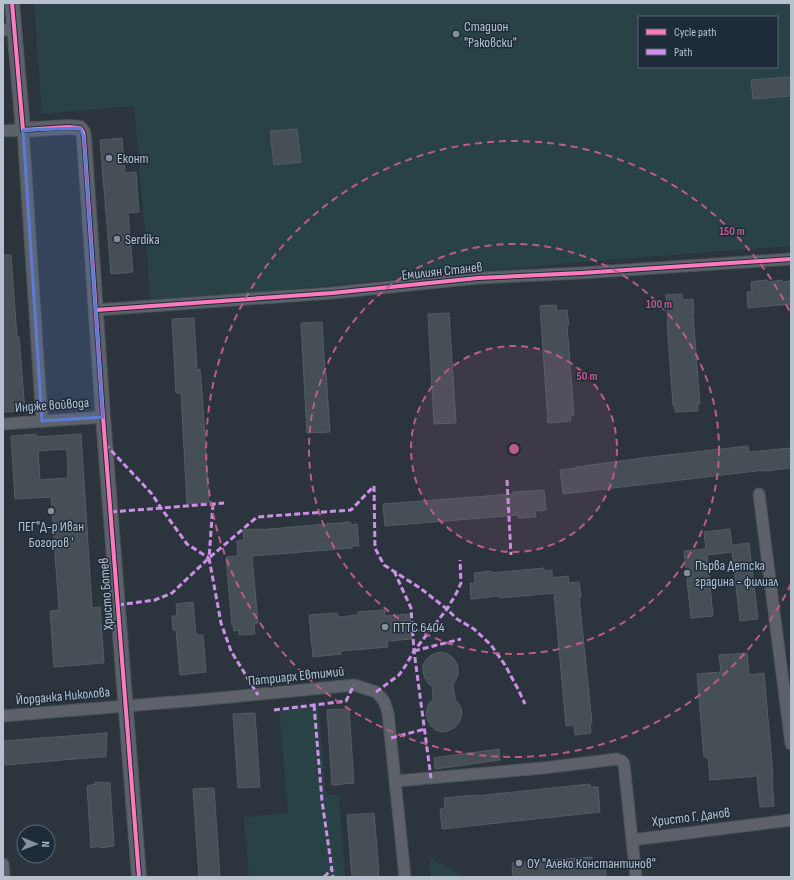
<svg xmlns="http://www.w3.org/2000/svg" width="794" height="880" viewBox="0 0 794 880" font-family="'Sofia Sans Condensed',sans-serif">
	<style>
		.green { fill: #284245; fill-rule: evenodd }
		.building { fill: #464e56; stroke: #545c64; fill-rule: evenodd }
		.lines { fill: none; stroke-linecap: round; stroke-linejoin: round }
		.minor-casing { stroke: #4b5158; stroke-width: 13 }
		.tertiary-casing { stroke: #4b5158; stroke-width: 16 }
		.minor { stroke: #5d626a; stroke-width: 11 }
		.tertiary { stroke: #5d626a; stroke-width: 14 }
		.quiet { stroke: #ce8fe9; stroke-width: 3; stroke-dasharray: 6 3; stroke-linecap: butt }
		.cycleway-casing { stroke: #1e2b39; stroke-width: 6 }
		.cycleway { stroke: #fd7abc; stroke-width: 4 }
		.marked { fill: #5b7cd4; fill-opacity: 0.2; stroke: #5b7cd4; stroke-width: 3; stroke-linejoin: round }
		.ring { fill: none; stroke: #be5c89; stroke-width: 2; stroke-dasharray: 7 5 }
		.poi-dot { fill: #86909c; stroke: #1e2b39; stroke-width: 1.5 }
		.labels { text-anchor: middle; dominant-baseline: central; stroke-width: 3; stroke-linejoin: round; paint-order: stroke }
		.poi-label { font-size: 14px; fill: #b7c1ce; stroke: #1e2b39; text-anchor: start }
		.street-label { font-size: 14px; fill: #b7c1ce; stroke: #1e2b39 }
		.centre { fill: #be5c89; stroke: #1e2b39; stroke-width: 2 }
		.ring-label { font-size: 12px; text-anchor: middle; font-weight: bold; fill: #be5c89; stroke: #1e2b39; stroke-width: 3; stroke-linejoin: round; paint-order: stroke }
	</style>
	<rect width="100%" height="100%" fill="#2c353e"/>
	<g class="green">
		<path d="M34,3H791V246L581,262L151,302L134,106L42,114ZM639,17H777V67H639Z"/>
		<path d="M318,704L326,795H339L345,877H249L244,817L288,813L279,709Z"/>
		<path d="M429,857L464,877H431Z"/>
	</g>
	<g class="building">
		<path d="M791,77V96L753,99L751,80Z"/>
		<path d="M297,129L301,162L274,165L270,131Z"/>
		<path d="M122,138L125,173L136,172L139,212L128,213L133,272L111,274L100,140Z"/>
		<path d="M3,255H11L17,337H19L25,411L3,412Z"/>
		<path d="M767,280L768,282L782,280V282L791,281V304L748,308L747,292H752L751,282Z"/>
		<path d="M682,294L683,300L693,299L694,314H693L700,404H697L698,411L675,412V405H673L667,322H668L666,295Z"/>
		<path d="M556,305L557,311L567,310L569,325H567L574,415H570L571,421L548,423L540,306Z"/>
		<path d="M449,313L456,423L434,424L428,314Z"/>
		<path d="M194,318L197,370L200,369L202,392L209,502L187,504L181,393H176L172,319Z"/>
		<path d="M322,322L325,373H326L330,432L307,433L301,323Z"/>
		<path d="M36,434L37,437L81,434L92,608L100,607L104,663L54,667L50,611L59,610L51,497L15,499L11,436ZM67,449L68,478L40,480L38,451Z"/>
		<path d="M748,446L749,452L791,448V468L765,471V470L563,494L560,470L576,468V467L650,457Z"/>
		<path d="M544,490L546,510L535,511L536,517L518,518V515L385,526L383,504L513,494V492Z"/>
		<path d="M350,522L351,525L357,524L359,546H352V548L252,556L258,623L254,624L255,634L239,635V630L234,631L233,624L232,625L226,557L238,556L237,541L244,540L243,530L258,529V530Z"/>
		<path d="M730,529L732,545L749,543L758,619L740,621L732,552L707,555L713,616L691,618L684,551L706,549L704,532Z"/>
		<path d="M544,568V571L552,570V578L568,576L569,583L579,582L581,597H579L592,723H590L591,733L575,735L574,725L566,726L554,593L500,598L499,596L471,599L470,583H475L474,573L491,571V573Z"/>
		<path d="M193,602L196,635H203L206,672L180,675L176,630H173L172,616H177L176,604Z"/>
		<path d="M385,610V616L410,614L412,639L387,641L388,647L341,651V654L313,657L309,615L337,613L338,617L358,615V612Z"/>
		<path d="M442,652L448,654L453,658L457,663L458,669V675L453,685L455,699L460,706L462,712L461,718L458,724L454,728L448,731L442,732L436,730L431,726L428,721L426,715L427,709L429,703L433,700L432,686L428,683L425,678L423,672V665L426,660L430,656L436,653Z"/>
		<path d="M747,653L749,675L764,673L773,774L772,775L774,806L760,807L757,776L710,780L708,757H704L697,674L721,672L719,655Z"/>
		<path d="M349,709L354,783L332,785L327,710Z"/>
		<path d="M255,713L260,787L238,788L233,714Z"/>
		<path d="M107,733L106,757H98L5,765V757H4L3,741Z"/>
		<path d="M499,749L500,760L435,769L434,758Z"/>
		<path d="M95,782L110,783L114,846L100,848V846L91,848L87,786L95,784Z"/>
		<path d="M590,784V787H598L600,812L442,829L440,809L445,808L444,798L476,795V796Z"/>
		<path d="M214,788L220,877H199L193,789Z"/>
		<path d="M374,813L379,872H378L379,877H352L347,815Z"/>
		<path d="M592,857V862L605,861L606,877H513L512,863Z"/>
	</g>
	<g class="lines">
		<defs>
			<g id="minor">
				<path d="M3,30H14"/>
				<path d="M3,131L23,130L42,421"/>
				<path d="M96,310L332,293L478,278L581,273L791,259"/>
				<path d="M3,424L103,417"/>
				<path d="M759,494L791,744"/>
				<path d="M3,716L199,700L354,685L376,692L384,701L388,713L405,877"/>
				<path d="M396,781L543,768L617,759L622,761L624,764L632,840"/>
				<path d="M3,864L4,877"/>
				<path d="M636,877L632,840L791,820"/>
			</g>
			<path id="tertiary" d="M12,3L23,130L68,127L80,128L83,132L84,138L103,417L139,877"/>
		</defs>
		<use href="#minor" class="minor-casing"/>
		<use href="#tertiary" class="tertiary-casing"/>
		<use href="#minor" class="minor"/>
		<use href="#tertiary" class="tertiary"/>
		<g class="quiet">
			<path d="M105,444L152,494L161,508L187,544L209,558"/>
			<path d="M507,480L511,555"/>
			<path d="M374,486L375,548L384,565L420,588L447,609L457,619L474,629L491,645L505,665L518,689L525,704"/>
			<path d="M213,504L209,558L221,623L231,651L258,695"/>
			<path d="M111,512L224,503"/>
			<path d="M394,571L411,608L414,651L431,778"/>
			<path d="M118,605L155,600L172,593L209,558L257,517L351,510L374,486"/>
			<path d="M414,651L461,639"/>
			<path d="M376,692L399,675L406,665L414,651L447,609L456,594L461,583L460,560"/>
			<path d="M314,705L322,801L333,877"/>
			<path d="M274,710L346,701L354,685"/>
			<path d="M391,738L425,729"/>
			<path d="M324,877L332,869"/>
		</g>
		<defs>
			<g id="cycleway">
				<path d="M12,3L23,130L68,127L80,128L83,132L84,138L103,417L139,877"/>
				<path d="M96,310L332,293L478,278L581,273L791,259"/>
			</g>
		</defs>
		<use href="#cycleway" class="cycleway-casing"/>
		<use href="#cycleway" class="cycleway"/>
	</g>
	<path class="marked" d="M80,128L84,138L103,417L42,421L23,130Z"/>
	<circle cx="514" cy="449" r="103" fill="#be5c89" fill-opacity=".12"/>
	<g class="ring">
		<circle cx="514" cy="449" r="103"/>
		<circle cx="514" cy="449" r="205"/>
		<path d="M791 584A308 308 0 1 1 791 314"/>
	</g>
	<g class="poi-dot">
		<circle cx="456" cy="34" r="4"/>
		<circle cx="109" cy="158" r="4"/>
		<circle cx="117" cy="239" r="4"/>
		<circle cx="51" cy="511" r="4"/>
		<circle cx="687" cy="573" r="4"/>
		<circle cx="385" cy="627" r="4"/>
		<circle cx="519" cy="863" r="4"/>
	</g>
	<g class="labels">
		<g class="poi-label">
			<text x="464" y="26">Стадион<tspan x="464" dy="16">"Раковски"</tspan></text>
			<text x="117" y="158">Еконт</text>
			<text x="125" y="239">Serdika</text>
			<text x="51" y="526" text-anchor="middle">ПЕГ"Д-р Иван<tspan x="51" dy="16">Богоров '</tspan></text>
			<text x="695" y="565">Първа Детска<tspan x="695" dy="16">градина - филиал</tspan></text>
			<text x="393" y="627">ПТТС 6404</text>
			<text x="527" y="863">ОУ "Алеко Константинов"</text>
		</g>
		<g class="street-label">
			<text transform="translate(442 271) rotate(-6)">Емилиян Станев</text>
			<text transform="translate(52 405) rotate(-4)">Индже войвода</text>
			<text transform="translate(106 594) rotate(-94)">Христо Ботев</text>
			<text transform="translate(296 676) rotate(-6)">Патриарх Евтимий</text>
			<text transform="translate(63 696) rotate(-5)">Йорданка Николова</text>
			<text transform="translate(691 817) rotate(-7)">Христо Г. Данов</text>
		</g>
	</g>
	<circle cx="514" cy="449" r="6" class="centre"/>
	<g class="ring-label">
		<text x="732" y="235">150 m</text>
		<text x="659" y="308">100 m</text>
		<text x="587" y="380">50 m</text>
	</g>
	<rect width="794" height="880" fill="none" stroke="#b7c1ce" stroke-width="8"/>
	<rect x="638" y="16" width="140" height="52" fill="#1e2b39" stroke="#5b6775"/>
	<rect x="646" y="29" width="20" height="6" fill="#fd7abc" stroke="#5b6775"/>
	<text x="674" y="36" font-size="12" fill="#b7c1ce">Cycle path</text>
	<rect x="646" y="49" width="20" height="6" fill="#ce8fe9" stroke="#5b6775"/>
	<text x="674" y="56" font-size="12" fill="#b7c1ce">Path</text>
	<g transform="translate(36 844) rotate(91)"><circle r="19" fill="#1e2b39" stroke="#5b6775"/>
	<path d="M0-3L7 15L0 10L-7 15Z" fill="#86909c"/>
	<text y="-6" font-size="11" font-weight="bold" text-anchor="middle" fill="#b7c1ce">N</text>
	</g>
</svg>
